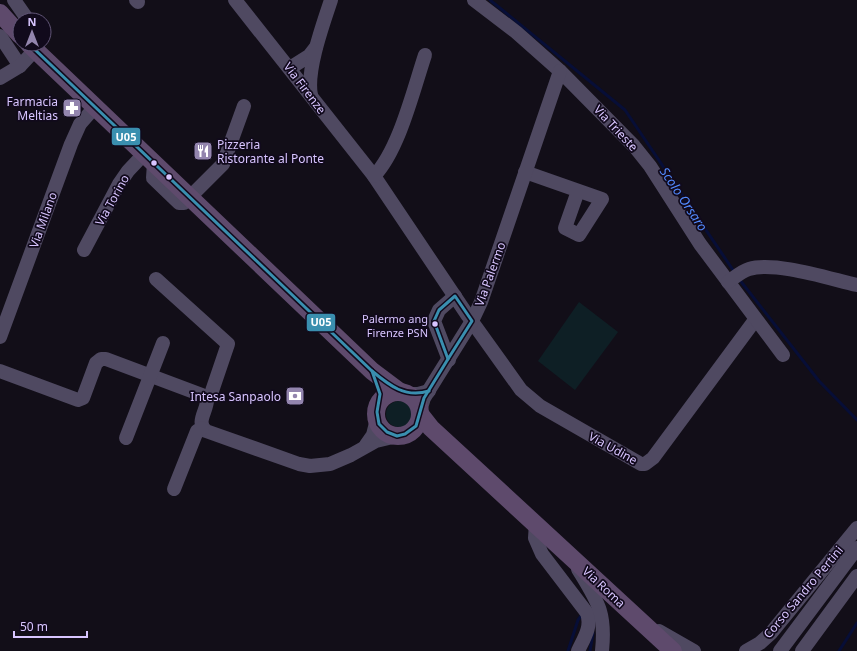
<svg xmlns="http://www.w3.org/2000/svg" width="857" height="651" viewBox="0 0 857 651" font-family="'Noto Sans',sans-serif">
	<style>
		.green { fill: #0e1f25 }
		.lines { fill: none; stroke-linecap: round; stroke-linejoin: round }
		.stream { stroke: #070e37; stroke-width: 3 }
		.minor { stroke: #4f4961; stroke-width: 14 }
		.major { stroke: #5e4a6c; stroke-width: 18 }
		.bus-1-casing { stroke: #110a1c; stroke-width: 6 }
		.bus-1 { stroke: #3a8faf; stroke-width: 3 }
		.bus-dot { fill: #d8c5ff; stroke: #110a1c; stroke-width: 1.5 }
		.labels { text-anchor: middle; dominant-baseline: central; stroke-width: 3.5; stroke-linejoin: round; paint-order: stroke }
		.bus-label { font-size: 11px; fill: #d8c5ff; stroke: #110a1c; text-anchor: end }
		.street-label { font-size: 12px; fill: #d8c5ff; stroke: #110a1c }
		.poi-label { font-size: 12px; fill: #d8c5ff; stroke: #110a1c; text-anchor: end }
		.water-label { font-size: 13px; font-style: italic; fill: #538bff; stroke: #110a1c }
		.line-badge { stroke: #110a1c; stroke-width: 1.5 }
		.badge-label { font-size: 11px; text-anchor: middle; font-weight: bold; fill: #fff }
	</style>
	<rect width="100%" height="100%" fill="#120e18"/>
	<g class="green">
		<path d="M579,302L618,332L575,390L538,361Z"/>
		<circle cx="399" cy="414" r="13"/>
	</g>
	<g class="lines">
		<g class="stream">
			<path d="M490,0L625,110L735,273"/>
			<path d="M739,279L819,381L857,420"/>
			<path d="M568,651L578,620L581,616"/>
			<path d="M590,651L593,633"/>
			<path d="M839,651L857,623"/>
		</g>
		<g class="minor">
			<path d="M14,0L28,20"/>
			<path d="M136,0L138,2"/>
			<path d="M235,0L374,176L468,316L521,390L540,406L641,464H645L653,458L755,320"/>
			<path d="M474,0L516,32L560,71L634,146L650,166L700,244L783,355"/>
			<path d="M0,36L20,66"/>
			<path d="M290,68L309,56L316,47"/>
			<path d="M0,78L20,66L35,50"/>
			<path d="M311,95C306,71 323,24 331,0"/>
			<path d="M154,163L153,178L179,203H184L223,164L244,106"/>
			<path d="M525,172L602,199L579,235L565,228L578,191"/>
			<path d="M374,176C399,150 413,91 425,55"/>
			<path d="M84,250L119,184L128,171L144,154"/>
			<path d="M156,279L228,344L211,394L207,399"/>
			<path d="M728,282C735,277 742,271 749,269C775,261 830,279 857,285"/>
			<path d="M0,337L71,144L80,124L94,108"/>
			<path d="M449,360L434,321L439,310L455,296"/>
			<path d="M0,371L78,400L83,398L96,363L101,359H106L202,395L207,399C208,410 195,422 206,431L299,464L310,466L330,464L351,455L376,441L397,436"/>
			<path d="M408,394H418L429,391"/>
			<path d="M420,411L424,398L472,321L481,302L560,71"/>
			<path d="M126,438L163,343"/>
			<path d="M366,445L373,435L377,419"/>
			<path d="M174,489L197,431L202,428"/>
			<path d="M536,523L535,538L542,554L587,613C592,627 584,638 578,651"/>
			<path d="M578,569C598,602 606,612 602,651"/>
			<path d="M659,631L694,651"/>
			<path d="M746,651L760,643L771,633L857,528"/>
			<path d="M780,651L857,548"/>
			<path d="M802,651L857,576"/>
		</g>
		<g class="major">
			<path d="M0,13L20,35"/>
			<path d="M29,44L372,371L400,392"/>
			<circle cx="398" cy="414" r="22"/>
			<path d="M420,414L431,428L673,651"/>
		</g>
		<defs>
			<g id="bus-1">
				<path d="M29,44L372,371C390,386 405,398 429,391"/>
				<path d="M455,296L472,321L448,359L434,321L439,310Z"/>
				<path d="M372,371L380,394L377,412L379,424L387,432L397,436L405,434L416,426L424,398L448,359"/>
			</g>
		</defs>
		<use href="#bus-1" class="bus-1-casing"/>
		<use href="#bus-1" class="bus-1"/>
	</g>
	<defs>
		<symbol id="pharmacy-square" viewBox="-11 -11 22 22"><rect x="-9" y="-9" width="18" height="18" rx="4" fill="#9385ae" stroke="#110a1c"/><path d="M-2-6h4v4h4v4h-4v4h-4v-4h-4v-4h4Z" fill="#fff"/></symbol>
		<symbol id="restaurant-square" viewBox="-11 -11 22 22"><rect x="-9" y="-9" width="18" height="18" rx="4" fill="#9385ae" stroke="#110a1c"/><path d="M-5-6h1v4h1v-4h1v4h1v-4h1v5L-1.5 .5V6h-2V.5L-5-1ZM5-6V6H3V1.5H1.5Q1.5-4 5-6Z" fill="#fff"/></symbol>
		<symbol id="bank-square" viewBox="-11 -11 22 22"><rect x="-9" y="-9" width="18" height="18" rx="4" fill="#9385ae" stroke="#110a1c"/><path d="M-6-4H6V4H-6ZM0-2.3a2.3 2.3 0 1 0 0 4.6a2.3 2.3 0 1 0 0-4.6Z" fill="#fff"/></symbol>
	</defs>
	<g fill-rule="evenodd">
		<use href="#pharmacy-square" x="61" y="97" width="22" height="22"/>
		<use href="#restaurant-square" x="192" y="140" width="22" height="22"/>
		<use href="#bank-square" x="284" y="385" width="22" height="22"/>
	</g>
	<g class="bus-dot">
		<circle cx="154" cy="163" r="3.5"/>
		<circle cx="169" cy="177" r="3.5"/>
		<circle cx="435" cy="324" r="3.5"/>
	</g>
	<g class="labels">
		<g class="bus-label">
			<text x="428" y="318">Palermo ang<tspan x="428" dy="14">Firenze PSN</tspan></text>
		</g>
		<g class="street-label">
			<text transform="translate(305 88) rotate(53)">Via Firenze</text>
			<text transform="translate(616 128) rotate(47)">Via Trieste</text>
			<text transform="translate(112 200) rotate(-61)">Via Torino</text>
			<text transform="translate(43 220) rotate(-70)">Via Milano</text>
			<text transform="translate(490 274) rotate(-70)">Via Palermo</text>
			<text transform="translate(613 448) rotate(29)">Via Udine</text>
			<text transform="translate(604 587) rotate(43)">Via Roma</text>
			<text transform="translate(803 592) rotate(-50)">Corso Sandro Pertini</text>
		</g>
		<g class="poi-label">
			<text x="58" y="101">Farmacia<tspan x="58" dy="14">Meltias</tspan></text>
			<text x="217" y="144" text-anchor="start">Pizzeria<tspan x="217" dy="14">Ristorante al Ponte</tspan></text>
			<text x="281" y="396">Intesa Sanpaolo</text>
		</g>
		<g class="water-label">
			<text transform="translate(684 199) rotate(56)">Scolo Orsaro</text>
		</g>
	</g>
	<g class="line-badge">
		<rect x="111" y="127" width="30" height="19" rx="4" fill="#3a8faf"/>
		<rect x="306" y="313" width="30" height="19" rx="4" fill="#3a8faf"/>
	</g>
	<g class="badge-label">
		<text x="126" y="141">U05</text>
		<text x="321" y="326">U05</text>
	</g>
	<g transform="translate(32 32)"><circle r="19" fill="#110a1c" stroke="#615577"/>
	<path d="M0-3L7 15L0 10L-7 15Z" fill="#9385ae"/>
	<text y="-6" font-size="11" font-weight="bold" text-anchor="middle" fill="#d8c5ff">N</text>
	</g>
	<path d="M14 631v6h73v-6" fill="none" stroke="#d8c5ff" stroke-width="2"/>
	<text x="20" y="631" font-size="12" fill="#d8c5ff" stroke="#110a1c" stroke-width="3" paint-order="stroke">50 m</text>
</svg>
